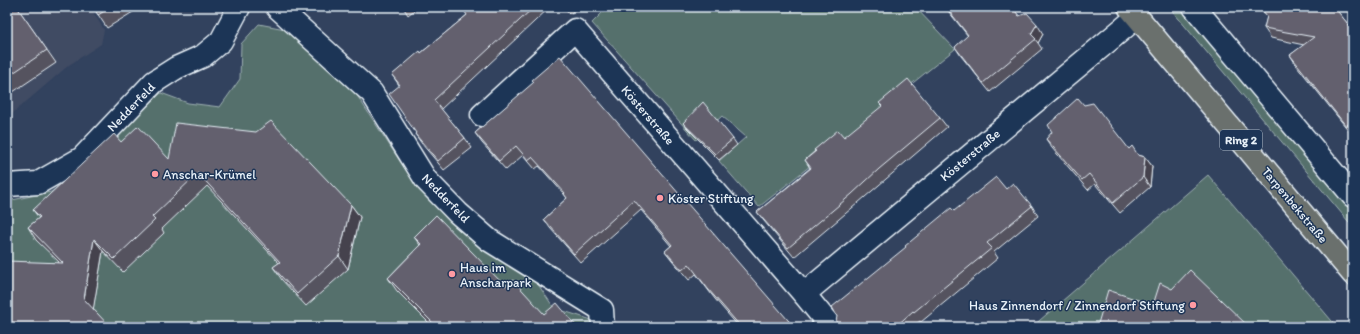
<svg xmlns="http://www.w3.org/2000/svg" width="1360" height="334" viewBox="0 0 1360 334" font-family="Itim,sans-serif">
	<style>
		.built { fill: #414b63 }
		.green { fill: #556f6c; stroke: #9eb0b2 }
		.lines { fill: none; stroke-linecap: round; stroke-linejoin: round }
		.minor-casing { stroke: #e8f1f8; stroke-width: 25 }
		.primary-casing { stroke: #e8f1f8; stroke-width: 25 }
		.minor { stroke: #1d3557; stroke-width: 22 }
		.primary { stroke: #6b706d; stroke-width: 22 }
		.wall { fill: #55535f; stroke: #e8f1f8 }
		.shaded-wall { fill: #45434d; stroke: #e8f1f8 }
		.building { fill: #63606e; stroke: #e8f1f8 }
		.poi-dot { fill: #ff9aa2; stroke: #1d3557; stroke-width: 1.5 }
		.labels { text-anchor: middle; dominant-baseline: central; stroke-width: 3; stroke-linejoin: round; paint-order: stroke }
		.shield { fill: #1d3557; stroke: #abb9c8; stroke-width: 1 }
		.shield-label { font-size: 12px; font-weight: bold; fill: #e8f1f8 }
		.street-label { font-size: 13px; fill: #e8f1f8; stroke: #1d3557 }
		.poi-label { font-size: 13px; fill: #e8f1f8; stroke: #1d3557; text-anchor: start }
	</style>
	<rect width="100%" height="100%" fill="#32425e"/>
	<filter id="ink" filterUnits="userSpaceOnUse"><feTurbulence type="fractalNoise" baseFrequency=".025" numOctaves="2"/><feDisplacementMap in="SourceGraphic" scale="8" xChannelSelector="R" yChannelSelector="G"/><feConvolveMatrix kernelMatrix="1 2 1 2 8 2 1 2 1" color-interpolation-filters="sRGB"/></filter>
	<g filter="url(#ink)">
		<path class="built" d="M7,7H90L104,30L101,44L69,65L7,118Z"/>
		<g class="green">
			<path d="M608,7H915L955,49L759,207L719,161L746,137L722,116L696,140L592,23Z"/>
			<path d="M1169,7H1184L1353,211V227Z"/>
			<path d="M259,24L285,29L345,77L405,169L458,229L535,280L554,308L614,327H7V201L51,192L87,164L161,93L188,103L220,107L240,79L241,44Z"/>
			<path d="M1208,175L1337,327H1032Z"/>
		</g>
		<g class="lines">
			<defs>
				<g id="minor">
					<path d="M277,7L372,93L426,180L458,213L489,240L602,310L603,327"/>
					<path d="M1194,7L1353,196"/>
					<path d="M482,115L575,30L804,294L831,327"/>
					<path d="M7,185L38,183L82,158L154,82L176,68L203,56L221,41L239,7"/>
					<path d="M804,294L1137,17"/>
				</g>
				<path id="primary" d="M1129,7L1353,274"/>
			</defs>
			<use href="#minor" class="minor-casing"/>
			<use href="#primary" class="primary-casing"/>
			<use href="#minor" class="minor"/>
			<use href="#primary" class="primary"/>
		</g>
		<g class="wall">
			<path d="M7,7H17L56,63L7,96Z"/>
			<path d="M93,7H141L107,28Z"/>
			<path d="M403,7H418L408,15Z"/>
			<path d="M472,7H550L441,109L465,138L472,148L444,170L422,144L415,134L416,133L399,85L392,75L421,53L467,15Z"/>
			<path d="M564,7H578L570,14Z"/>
			<path d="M945,7H1012L1019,16L1043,34L1038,43L1042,49L990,92L961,56L955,47L968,36Z"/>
			<path d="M1258,7H1334L1353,30V136L1297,66L1290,55L1304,45L1271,38L1264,28L1267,17Z"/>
			<path d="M534,83L794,327H739L715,299L696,274L689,280L672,260L665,251L671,246L641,210L581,263L550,228L544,219L567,198L564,194L539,166L535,169L523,155L506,170L482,143L475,133Z"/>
			<path d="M1084,105L1129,149L1138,155L1145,157L1152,166L1150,187L1120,213L1095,184L1088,190L1052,148L1046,139Z"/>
			<path d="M940,118L947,127L886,179L858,203L794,257L764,221L757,212L810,168L805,160L815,151L814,150L844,137Z"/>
			<path d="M683,123L733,139L737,145L719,160L687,128Z"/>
			<path d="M121,142L169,159L351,205L360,217L348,269L306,306L282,280L273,267L279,263L207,186L162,229L164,233L123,272L103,251L93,309L7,327L59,262L36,240L28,227L39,218L33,210Z"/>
			<path d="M1006,189L1032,206L1038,216L994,252L998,258L921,322L920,321L912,327H832L954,211Z"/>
			<path d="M414,237L505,286L544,314L577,327H433L397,291L388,278L420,245Z"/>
		</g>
		<g class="shaded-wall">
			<path d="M1037,24L1043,34L1038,43L1031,34Z"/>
			<path d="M1145,157L1152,166L1150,187L1143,177Z"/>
			<path d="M351,205L360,217L348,269L339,256Z"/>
			<path d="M94,239L103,251L93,311L84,299Z"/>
		</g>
		<g class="building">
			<path d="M7,7H17L47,50L7,77Z"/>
			<path d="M93,7H111L98,15Z"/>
			<path d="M472,7H534L434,100L465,138L438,161L415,134L416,133L389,94L400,85L392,75L420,51L421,53L467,15L465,12Z"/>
			<path d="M946,7H1012L1019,16L1027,13L1037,24L1031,34L1036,39L983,83L955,47L968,35Z"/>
			<path d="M1260,7H1334L1353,30V120L1346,126L1290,55L1314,37L1264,28L1267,16Z"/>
			<path d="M560,56L794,327H741L708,289L689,264L682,270L665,251L672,245L634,200L574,254L544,219L567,198L564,194L565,193L532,157L528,160L516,146L499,161L475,133L534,82L532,80Z"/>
			<path d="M908,79L940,118L879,169L852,194L788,248L757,212L811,168L805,160L816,151L814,150L838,130L844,137L882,106L879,103Z"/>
			<path d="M1078,98L1084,105L1093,103L1129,149L1132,146L1138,155L1145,157L1143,177L1113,203L1089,174L1082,180L1046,139L1052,132L1048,125Z"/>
			<path d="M703,102L733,139L715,154L683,123Z"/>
			<path d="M271,121L351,205L339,256L297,294L273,267L280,262L198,173L152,217L155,220L114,259L94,239L84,299L110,327H7V261L63,263L28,227L40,217L33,210L114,134L121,142L138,126L169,159L176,123L256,132Z"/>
			<path d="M996,177L1006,189L1013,183L1032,206L987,243L992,248L914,312L913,311L895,327H832L836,322L837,316L832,307L906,247L905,246L951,208L954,211Z"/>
			<path d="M436,215L505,286L513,280L544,314L557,303L577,327H437L388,278L421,244L414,237Z"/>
			<path d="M1190,270L1249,327H1097L1108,290L1153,305L1160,283L1172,289Z"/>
			<path d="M812,323L818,327H807Z"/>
		</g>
	</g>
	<g class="poi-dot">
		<circle cx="155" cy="174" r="4"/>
		<circle cx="660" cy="198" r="4"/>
		<circle cx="452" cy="274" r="4"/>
		<circle cx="1193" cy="305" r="4"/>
	</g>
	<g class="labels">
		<rect class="shield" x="1220" y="130" width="42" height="20" rx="3"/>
		<g class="shield-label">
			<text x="1241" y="140">Ring 2</text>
		</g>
		<g class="street-label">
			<text transform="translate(131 107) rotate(-46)">Nedderfeld</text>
			<text transform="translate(648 115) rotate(49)">Kösterstraße</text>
			<text transform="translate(970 155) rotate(-40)">Kösterstraße</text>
			<text transform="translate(446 198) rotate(46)">Nedderfeld</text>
			<text transform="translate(1295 205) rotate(50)">Tarpenbekstraße</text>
		</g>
		<g class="poi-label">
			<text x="163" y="174">Anschar-Krümel</text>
			<text x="668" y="198">Köster Stiftung</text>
			<text x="460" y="267">Haus im<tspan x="460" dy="15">Anscharpark</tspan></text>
			<text x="1185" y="305" text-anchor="end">Haus Zinnendorf / Zinnendorf Stiftung</text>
		</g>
	</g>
	<rect width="1360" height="334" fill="none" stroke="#1d3557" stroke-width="24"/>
	<rect x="12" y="12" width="1336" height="310" fill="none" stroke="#e8f1f8" stroke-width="1.5" filter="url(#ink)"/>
</svg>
